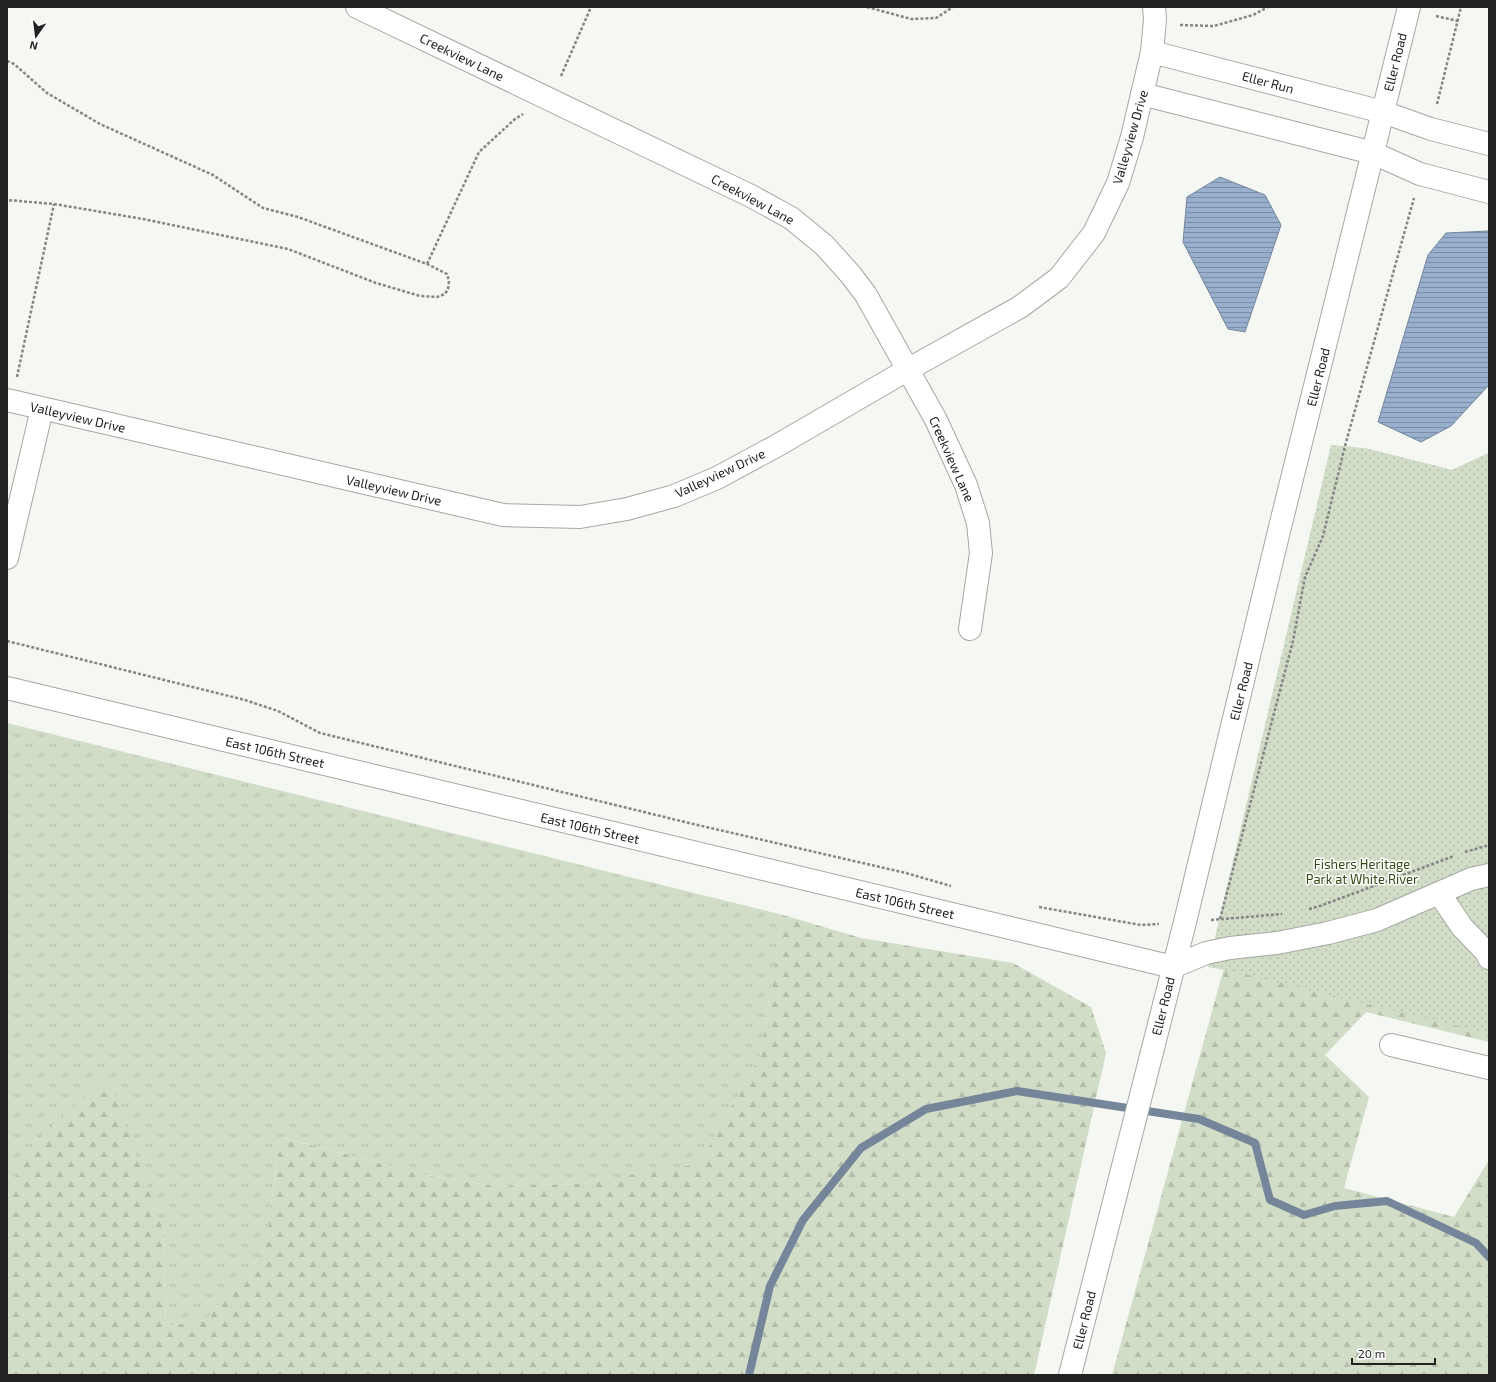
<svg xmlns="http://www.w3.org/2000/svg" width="1496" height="1382" viewBox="0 0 1496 1382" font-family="'Exo 2',sans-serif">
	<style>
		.grass { fill: url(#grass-tufts) }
		.forest { fill: url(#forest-firs) }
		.park { fill: url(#park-dots) }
		.water { fill: url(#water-rules); stroke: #75859a }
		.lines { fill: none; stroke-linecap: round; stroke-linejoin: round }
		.stream { stroke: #75859a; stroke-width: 8 }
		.minor-casing { stroke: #a5a8a3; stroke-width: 24 }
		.path { stroke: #848683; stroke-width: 2.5; stroke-dasharray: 3 2; stroke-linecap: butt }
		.minor { stroke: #fff; stroke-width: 22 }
		.labels { text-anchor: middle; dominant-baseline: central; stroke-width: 3; stroke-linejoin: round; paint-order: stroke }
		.street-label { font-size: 13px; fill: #222321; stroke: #fff }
		.park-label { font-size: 13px; fill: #334813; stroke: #fff }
	</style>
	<defs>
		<pattern id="grass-tufts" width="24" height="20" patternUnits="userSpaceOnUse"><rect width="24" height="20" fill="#d2ddc7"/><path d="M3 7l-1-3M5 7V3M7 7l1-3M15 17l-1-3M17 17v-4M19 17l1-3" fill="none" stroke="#b4bdab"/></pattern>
		<pattern id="forest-firs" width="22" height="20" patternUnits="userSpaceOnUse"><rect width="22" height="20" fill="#d2ddc7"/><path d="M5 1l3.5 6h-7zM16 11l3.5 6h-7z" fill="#b4bdab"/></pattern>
		<pattern id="park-dots" width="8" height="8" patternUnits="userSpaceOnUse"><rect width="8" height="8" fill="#d2ddc7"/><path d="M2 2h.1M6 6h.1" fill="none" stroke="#b4bdab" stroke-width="1.8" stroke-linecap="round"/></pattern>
		<pattern id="water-rules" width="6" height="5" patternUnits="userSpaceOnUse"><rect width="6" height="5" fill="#98afce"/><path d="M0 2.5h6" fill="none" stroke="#7c8ea7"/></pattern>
	</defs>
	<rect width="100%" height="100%" fill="#f4f7f2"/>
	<path class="grass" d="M7,723L783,915L760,1056L699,1165L575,1184L494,1186L425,1175L280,1137L265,1250L206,1320L166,1326L163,1230L7,1198Z"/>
	<g class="forest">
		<path d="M1364,448L1452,470L1489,453V1042L1366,1012L1325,1055L1369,1097L1344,1188L1454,1217L1489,1160V1375H1112L1244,895Z"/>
		<path d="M783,915L861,938L1013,963L1091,1007L1106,1053L1034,1375H7V1198L35,1140L108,1075L163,1230L166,1326L206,1320L265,1250L280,1137L425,1175L494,1186L575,1184L699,1164L760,1056Z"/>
	</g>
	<path class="park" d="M1331,445L1364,448L1452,470L1489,453V1034L1253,976L1208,967Z"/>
	<g class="water">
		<path d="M1220,177L1265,195L1281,225L1245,332L1228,329L1183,242L1187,197Z"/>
		<path d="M1489,231V385L1451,426L1421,442L1378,422L1428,255L1446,233Z"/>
	</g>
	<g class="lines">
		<path class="stream" d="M749,1375L770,1286L803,1220L861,1148L926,1109L1017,1091L1199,1119L1255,1143L1270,1200L1304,1215L1335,1206L1387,1201L1476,1243L1489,1257"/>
		<defs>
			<g id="minor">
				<path d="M357,7L751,196L791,218L824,245L851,275L866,295L936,420L966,485L978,523L981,553L970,629"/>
				<path d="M1152,52L1383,112L1431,129L1489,144"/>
				<path d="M1142,94L1373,153L1420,174L1489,192"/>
				<path d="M7,400L503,515L580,517L627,509L674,496L717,478L778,445L907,370L1020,307L1059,278L1094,233L1118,183L1132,137L1152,52L1155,19L1154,7"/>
				<path d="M7,558L42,409"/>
				<path d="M7,688L1173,967L1206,953L1230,948L1277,943L1328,933L1377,920L1471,879L1489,875"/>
				<path d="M1439,893L1462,927L1486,952L1489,958"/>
				<path d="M1391,1045L1489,1068"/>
				<path d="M1070,1375L1185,922L1279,531L1409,7"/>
			</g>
		</defs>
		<use href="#minor" class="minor-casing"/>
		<g class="path">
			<path d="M867,7L911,19L936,18L953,7"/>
			<path d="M1436,16L1458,21"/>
			<path d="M1180,25L1214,26L1253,15L1268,7"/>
			<path d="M7,61L14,64L47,93L100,124L213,175L263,208L298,217L427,264L447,274L449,281L448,289L445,294L437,297L420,296L376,283L288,249L143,219L54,204L7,200"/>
			<path d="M561,76L591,7"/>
			<path d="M1437,104L1461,7"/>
			<path d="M427,264L479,152L515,119L523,114"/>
			<path d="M17,377L54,204"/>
			<path d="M7,641L245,700L278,711L320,733L689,823L906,873L951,886"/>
			<path d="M1465,852L1489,845"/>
			<path d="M1039,907L1141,925L1159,924"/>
			<path d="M1309,909L1320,906L1454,856"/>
			<path d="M1220,919L1293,641L1305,577L1323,536L1345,446L1414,198"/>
			<path d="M1211,920L1282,914"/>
		</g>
		<use href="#minor" class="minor"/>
	</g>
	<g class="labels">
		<g class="street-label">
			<text transform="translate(462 57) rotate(26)">Creekview Lane</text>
			<text transform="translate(1395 62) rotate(-76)">Eller Road</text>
			<text transform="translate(1268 82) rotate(15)">Eller Run</text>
			<text transform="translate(1130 137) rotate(-74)">Valleyview Drive</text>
			<text transform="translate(753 199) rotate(28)">Creekview Lane</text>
			<text transform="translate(1318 377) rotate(-76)">Eller Road</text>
			<text transform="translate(78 417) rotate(13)">Valleyview Drive</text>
			<text transform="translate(952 459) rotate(66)">Creekview Lane</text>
			<text transform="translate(720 473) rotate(-25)">Valleyview Drive</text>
			<text transform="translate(394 490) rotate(13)">Valleyview Drive</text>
			<text transform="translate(1241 691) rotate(-76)">Eller Road</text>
			<text transform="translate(275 752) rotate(13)">East 106th Street</text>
			<text transform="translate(590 828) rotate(13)">East 106th Street</text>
			<text transform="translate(905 903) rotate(13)">East 106th Street</text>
			<text transform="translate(1163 1006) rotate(-76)">Eller Road</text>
			<text transform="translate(1084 1320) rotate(-76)">Eller Road</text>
		</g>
		<g class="park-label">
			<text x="1362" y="864">Fishers Heritage<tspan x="1362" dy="15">Park at White River</tspan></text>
		</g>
	</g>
	<rect width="1496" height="1382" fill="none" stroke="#222321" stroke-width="16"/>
	<g transform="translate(36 36) rotate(194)" stroke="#ffffff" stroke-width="3" paint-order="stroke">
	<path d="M0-3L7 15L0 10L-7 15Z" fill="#222321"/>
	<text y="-6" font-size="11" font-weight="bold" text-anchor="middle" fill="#222321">N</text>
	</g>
	<path d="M1352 1358v6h83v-6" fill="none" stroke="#222321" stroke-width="2"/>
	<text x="1358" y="1358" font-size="12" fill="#222321" stroke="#ffffff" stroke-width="3" paint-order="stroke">20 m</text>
</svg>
